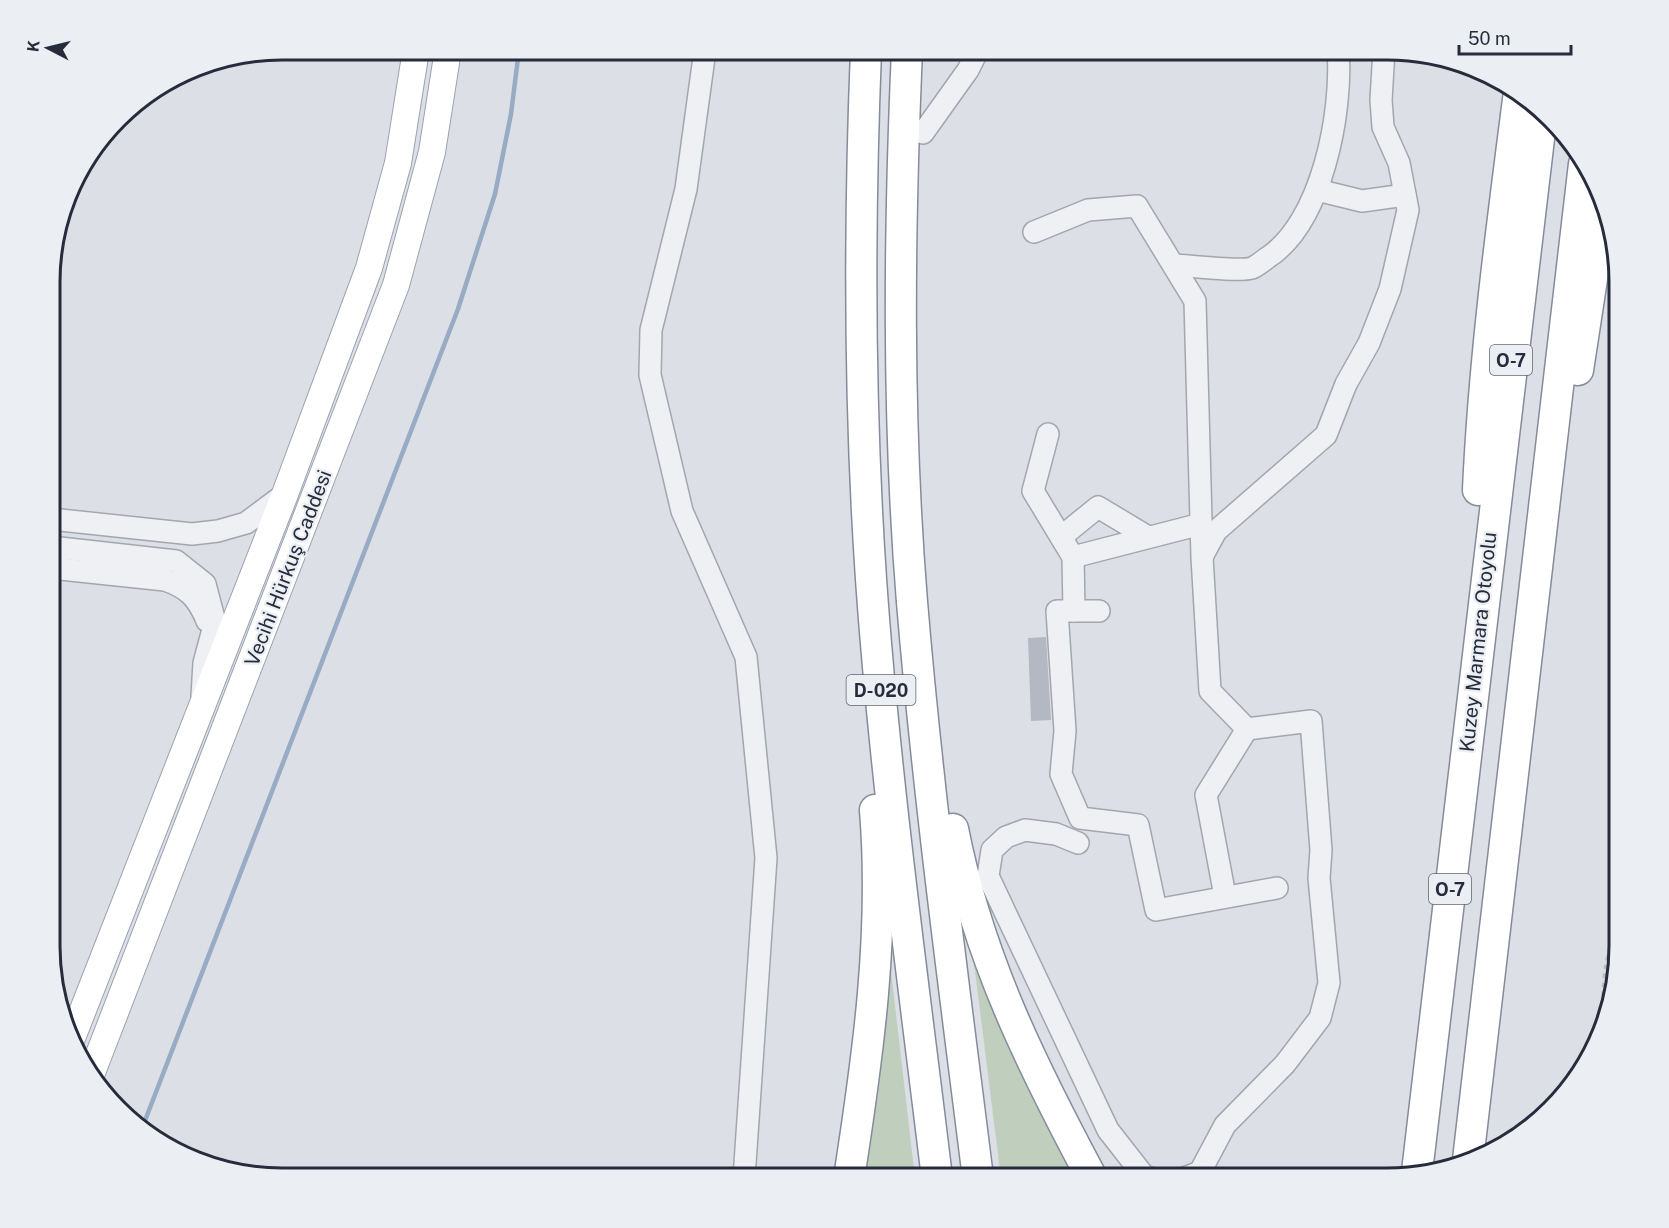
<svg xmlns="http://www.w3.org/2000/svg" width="1669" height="1228" viewBox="0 0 1669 1228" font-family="'Public Sans',sans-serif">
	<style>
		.green { fill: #c0cfbd }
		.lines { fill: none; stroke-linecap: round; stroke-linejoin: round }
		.stream { stroke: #97abc5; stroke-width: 4.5 }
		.building { fill: #b3b8c2 }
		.minor-casing { stroke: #a2a6af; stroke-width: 24 }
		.major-casing { stroke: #9ba3b0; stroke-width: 28 }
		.highway-casing { stroke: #848b9b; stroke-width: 33 }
		.path { stroke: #babdc4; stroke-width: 3; stroke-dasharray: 4.5 4.5; stroke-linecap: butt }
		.minor { stroke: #eef0f4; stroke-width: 21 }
		.major { stroke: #fff; stroke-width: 26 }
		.highway { stroke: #fff; stroke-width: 30 }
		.labels { text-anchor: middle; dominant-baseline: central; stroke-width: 4.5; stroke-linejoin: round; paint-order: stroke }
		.shield { fill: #ebeef3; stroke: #616672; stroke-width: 1.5 }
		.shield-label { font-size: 18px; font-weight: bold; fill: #262c3b }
		.street-label { font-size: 20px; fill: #262c3b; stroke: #ebeef3 }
		.rim { fill: none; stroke: #262c3b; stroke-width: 3 }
	</style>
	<rect width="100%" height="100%" fill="#dcdfe5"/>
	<g class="green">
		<path d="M981,962L1083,1178H1001L974,963Z"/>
		<path d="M891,971L915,1178H860L885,972Z"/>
	</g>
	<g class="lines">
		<path class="stream" d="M141,1131L458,309L495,194L511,114L519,50"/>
	</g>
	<path class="building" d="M1046,637L1051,720L1031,721L1028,638Z"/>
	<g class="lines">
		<defs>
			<g id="minor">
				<path d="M705,50L686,189L651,330L650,375L682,511L746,657L766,858L744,1178"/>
				<path d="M923,133L968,70L978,50"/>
				<path d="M1317,190L1362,201L1405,195"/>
				<path d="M1034,232L1088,210L1137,206L1195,301L1202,557L1210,691L1247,729L1311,721L1321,850L1319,878L1329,983L1320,1018L1285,1064L1225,1125L1200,1172L1184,1178"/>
				<path d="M1175,265C1191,266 1239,272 1252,268C1257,266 1263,261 1267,258C1322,223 1343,112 1338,50"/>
				<path d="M1048,434L1033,491L1073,557L1074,611"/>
				<path d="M51,519L192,534L218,531L246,523L285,494"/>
				<path d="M1061,537L1098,507L1148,537"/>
				<path d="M51,547L176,561L205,584L215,622L204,663L202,696"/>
				<path d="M1203,555L1216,531L1326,435L1346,384L1369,343L1390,289L1408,210L1399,163L1383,127L1381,100L1384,50"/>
				<path d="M1073,557L1201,524"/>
				<path d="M51,568L165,580C188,588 198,598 207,621"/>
				<path d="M1099,611H1057L1065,731L1061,774L1080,818L1138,825L1156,910L1277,888"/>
				<path d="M1078,843L1056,834L1025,830L1006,837L992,850L988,876L1108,1130L1144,1176L1150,1178"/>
				<path d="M1225,896L1206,795L1247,729"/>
			</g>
			<g id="major">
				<path d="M72,1038L285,494L369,268L398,163L416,50"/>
				<path d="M91,1075L396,285L432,152L448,50"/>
			</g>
			<g id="highway">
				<path d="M866,50C859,226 859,403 871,579C885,779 913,979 937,1178"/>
				<path d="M907,50C899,233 897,418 912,602C928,794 954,986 978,1178"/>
				<path d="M1578,370L1603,207"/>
				<path d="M1478,490C1484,357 1502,224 1519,92"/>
				<path d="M953,829C978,957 1031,1064 1092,1178"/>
				<path d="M1468,1160L1584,164"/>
				<path d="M1417,1172L1542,113"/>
				<path d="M849,1178C868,1056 885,934 875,810"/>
			</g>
		</defs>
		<use href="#minor" class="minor-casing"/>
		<use href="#major" class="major-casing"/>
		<use href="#highway" class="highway-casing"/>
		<path class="path" d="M1603,1032C1602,998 1601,957 1619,927"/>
		<use href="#minor" class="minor"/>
		<use href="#major" class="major"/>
		<use href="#highway" class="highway"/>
	</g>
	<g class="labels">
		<g class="shield">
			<rect x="1490" y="345" width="42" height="30" rx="4.5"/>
			<rect x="846.5" y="675" width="69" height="30" rx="4.5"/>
			<rect x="1429" y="874" width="42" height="30" rx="4.5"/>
		</g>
		<g class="shield-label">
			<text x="1511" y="360">O-7</text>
			<text x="881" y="690">D-020</text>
			<text x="1450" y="889">O-7</text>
		</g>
		<g class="street-label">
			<text transform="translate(288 568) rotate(-69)">Vecihi Hürkuş Caddesi</text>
			<text transform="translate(1478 642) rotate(-84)">Kuzey Marmara Otoyolu</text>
		</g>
	</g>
	<path d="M0 0H1669V1228H0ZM282 60H1387A222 222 0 0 1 1609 282V946A222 222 0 0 1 1387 1168H282A222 222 0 0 1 60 946V282A222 222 0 0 1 282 60Z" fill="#ebeef3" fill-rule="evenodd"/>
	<path class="rim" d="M282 60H1387A222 222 0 0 1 1609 282V946A222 222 0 0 1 1387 1168H282A222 222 0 0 1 60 946V282A222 222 0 0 1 282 60Z"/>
	<g transform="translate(48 48) rotate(277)" stroke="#ebeef3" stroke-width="4.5" paint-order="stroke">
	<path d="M0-4.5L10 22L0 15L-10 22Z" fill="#262c3b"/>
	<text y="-9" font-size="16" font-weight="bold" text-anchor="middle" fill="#262c3b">K</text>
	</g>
	<path d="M1459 45v9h112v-9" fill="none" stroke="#262c3b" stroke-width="3"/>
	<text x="1468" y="45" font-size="18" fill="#262c3b" stroke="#ebeef3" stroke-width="4.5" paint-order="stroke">50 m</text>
</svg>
